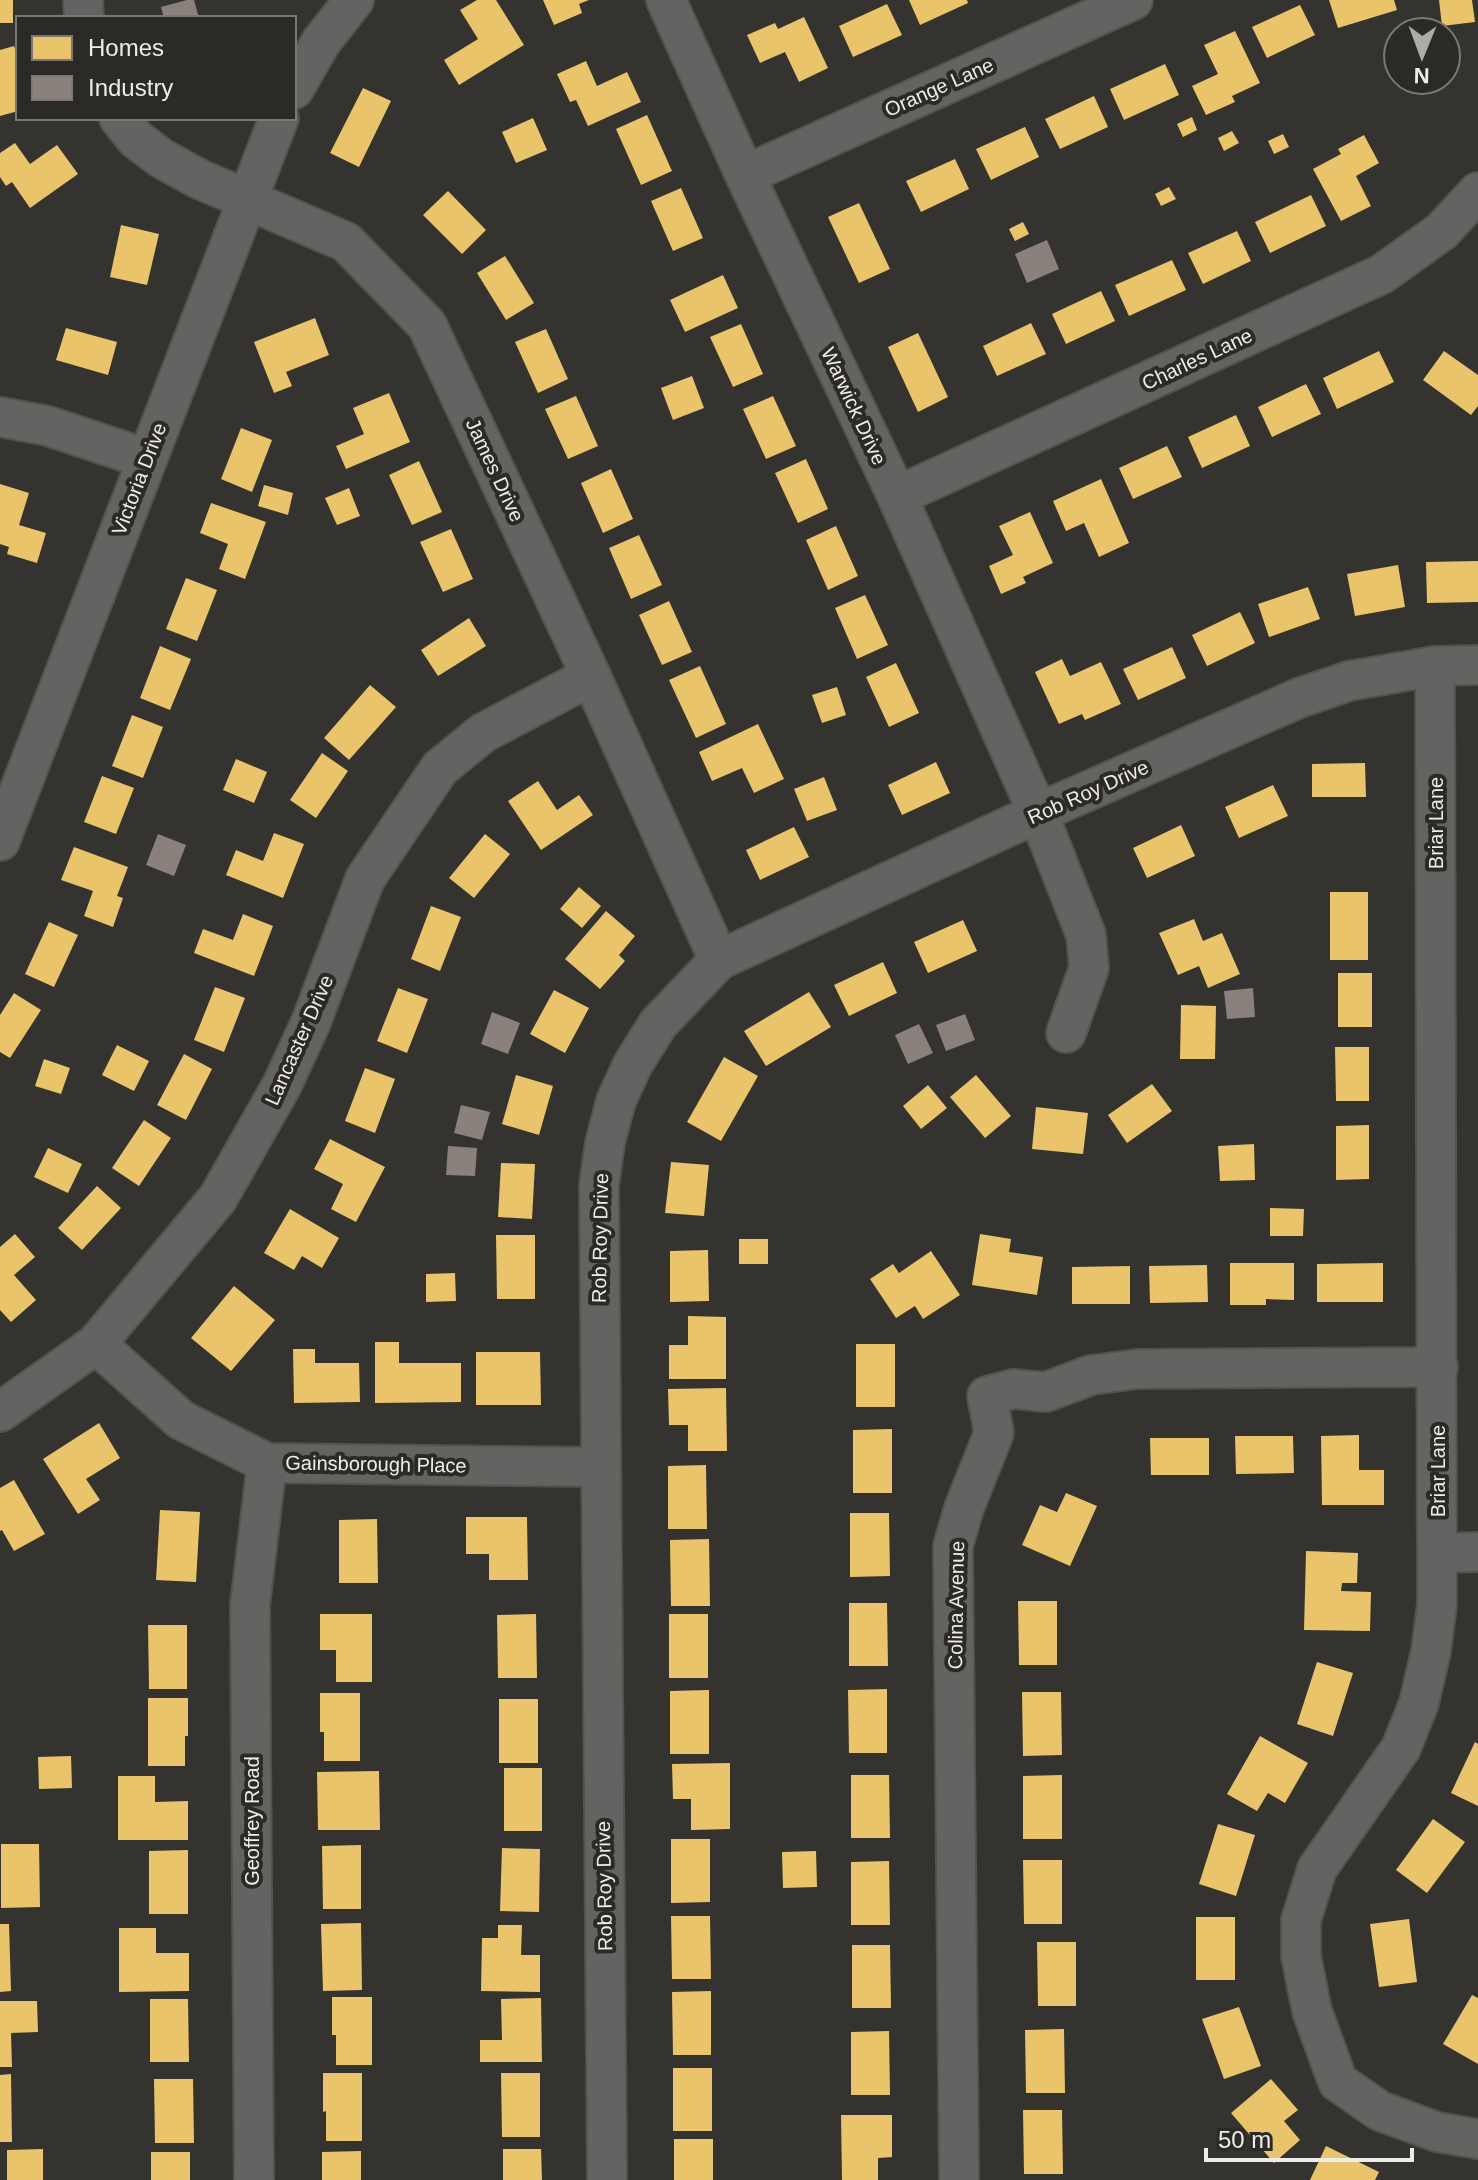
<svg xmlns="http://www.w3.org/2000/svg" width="1478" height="2180" viewBox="0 0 1478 2180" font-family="Helvetica,sans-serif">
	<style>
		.homes { fill: #e9c46a }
		.industry { fill: #8a817c }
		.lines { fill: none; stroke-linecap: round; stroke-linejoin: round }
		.minor-casing { stroke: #53524f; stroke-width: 42 }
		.minor { stroke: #646361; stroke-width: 38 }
		.labels { text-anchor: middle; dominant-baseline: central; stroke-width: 8; stroke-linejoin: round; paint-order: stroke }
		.street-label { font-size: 20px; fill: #eeece9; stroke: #2c2a26 }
	</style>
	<rect width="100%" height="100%" fill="#353330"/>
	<g class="homes">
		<rect x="0" y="0" width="13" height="23"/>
		<path d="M477,0H496L524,45L459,85L444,60L478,39L460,10Z"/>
		<path d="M543,0H589L579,4L582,13L554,25Z"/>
		<path d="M909,0H967L968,3L920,25Z"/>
		<path d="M1329,0H1394L1397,10L1338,28Z"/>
		<path d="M1439,0H1472L1475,22L1442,26Z"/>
		<path d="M887,4L902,35L853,57L839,26Z"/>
		<path d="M1300,5L1315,35L1267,58L1252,27Z"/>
		<path d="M804,17L828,68L799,82L785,52L760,63L747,35L775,23L778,29Z"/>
		<path d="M1235,31L1260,83L1232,96L1235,102L1206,115L1192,86L1218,74L1204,45Z"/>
		<path d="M14,46L18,59V111L0,116V50Z"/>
		<path d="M586,61L597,86L627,72L641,102L588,126L576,100L570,102L557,74Z"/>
		<path d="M1165,64L1179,95L1124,120L1110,89Z"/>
		<path d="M363,88L391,101L359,167L330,153Z"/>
		<path d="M1094,96L1108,127L1060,149L1045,119Z"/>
		<path d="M647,115L672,171L641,185L616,129Z"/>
		<path d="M1192,117L1197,130L1183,137L1177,124Z"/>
		<path d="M533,118L547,150L516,163L502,132Z"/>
		<path d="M1025,127L1039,157L991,180L976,149Z"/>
		<path d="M1232,131L1239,143L1224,151L1218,138Z"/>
		<path d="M1283,134L1289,147L1274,154L1268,141Z"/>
		<path d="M1364,135L1379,163L1356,176L1371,206L1341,221L1313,169L1341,154L1338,149Z"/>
		<path d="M15,143L30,164L57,145L78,174L30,208L12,182L6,186L0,177V153Z"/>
		<path d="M955,159L969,189L921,212L906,181Z"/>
		<path d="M1169,187L1176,199L1161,206L1155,194Z"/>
		<path d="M681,188L703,238L673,251L651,201Z"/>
		<path d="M448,191L486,230L462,254L423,215Z"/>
		<path d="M1311,195L1326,226L1270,253L1255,222Z"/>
		<path d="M859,203L890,269L859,283L828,217Z"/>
		<path d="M1023,222L1029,234L1015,241L1009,229Z"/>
		<path d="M121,225L159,234L147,285L110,277Z"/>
		<path d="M1237,231L1251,261L1203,284L1188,253Z"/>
		<path d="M505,256L534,303L506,320L477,273Z"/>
		<path d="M1172,260L1186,290L1129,316L1115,285Z"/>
		<path d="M723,275L738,308L685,332L670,300Z"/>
		<path d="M1101,291L1115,321L1066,344L1052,314Z"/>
		<path d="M315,318L329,355L286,372L292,386L274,393L254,342Z"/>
		<path d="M1031,323L1046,354L997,376L983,346Z"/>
		<path d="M741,324L763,374L733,387L710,337Z"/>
		<path d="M66,328L117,342L108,375L56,360Z"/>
		<path d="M546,329L568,379L538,393L515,342Z"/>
		<path d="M918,333L948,397L918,412L888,347Z"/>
		<path d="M1379,351L1394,382L1337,409L1323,378Z"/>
		<path d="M1444,351L1478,375V406L1471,415L1423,380Z"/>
		<path d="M692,376L704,408L673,420L661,388Z"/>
		<path d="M1306,384L1321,414L1272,437L1258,407Z"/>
		<path d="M389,393L410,442L346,469L336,446L364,434L353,408Z"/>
		<path d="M576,396L598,446L568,459L545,409Z"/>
		<path d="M773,396L796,446L766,459L743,409Z"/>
		<path d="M1236,415L1250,446L1202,468L1188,437Z"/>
		<path d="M241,428L272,440L252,492L221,479Z"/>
		<path d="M1167,446L1182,477L1133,499L1119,468Z"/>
		<path d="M806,459L828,509L798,523L775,473Z"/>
		<path d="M419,461L442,512L412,525L389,475Z"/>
		<path d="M611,469L633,519L603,533L581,483Z"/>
		<path d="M1101,479L1129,543L1099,557L1084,523L1066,531L1053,501Z"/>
		<path d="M0,484L29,493L19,525L46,533L37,563L7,554L9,547L0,544Z"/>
		<path d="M264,485L293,493L288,515L258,506Z"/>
		<path d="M349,488L360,516L337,525L325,498Z"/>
		<path d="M211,503L266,522L245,579L219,569L228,544L200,533Z"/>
		<path d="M1030,512L1053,563L1023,577L1026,583L1001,594L989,566L1013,555L999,526Z"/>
		<path d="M836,526L858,576L828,590L806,540Z"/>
		<path d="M451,529L473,579L443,592L420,542Z"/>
		<path d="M639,535L662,585L631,599L609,548Z"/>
		<path d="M1478,561V602L1427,603L1426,562Z"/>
		<path d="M1398,565L1405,607L1355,616L1347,574Z"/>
		<path d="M186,578L217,590L197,641L166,629Z"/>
		<path d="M1308,587L1320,619L1269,637L1258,604Z"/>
		<path d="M865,595L888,645L857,659L835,608Z"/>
		<path d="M669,601L692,652L662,665L639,615Z"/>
		<path d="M1240,612L1255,643L1207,666L1192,635Z"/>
		<path d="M469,618L486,646L438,676L421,650Z"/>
		<path d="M160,646L191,659L170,710L140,698Z"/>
		<path d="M1172,647L1186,678L1138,700L1123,669Z"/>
		<path d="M1062,659L1070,676L1101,662L1121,704L1085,720L1082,714L1059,724L1035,672Z"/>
		<path d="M896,663L919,713L889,727L866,677Z"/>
		<path d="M700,666L726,724L696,738L669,680Z"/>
		<path d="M370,685L396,707L349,760L324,738Z"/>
		<path d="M837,687L846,715L822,723L812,695Z"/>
		<path d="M132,715L163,727L143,778L112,766Z"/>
		<path d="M758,724L784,779L754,793L742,768L712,781L699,752Z"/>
		<path d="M322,753L348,771L316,818L290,800Z"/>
		<path d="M236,759L267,772L254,803L223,790Z"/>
		<path d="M936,762L950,793L902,815L888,785Z"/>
		<path d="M1365,763L1366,797H1312V764Z"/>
		<path d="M102,776L134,788L116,834L84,822Z"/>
		<path d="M824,777L837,810L807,821L794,789Z"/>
		<path d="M538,781L557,810L579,795L593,815L541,850L508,801Z"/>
		<path d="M1273,785L1288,816L1239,838L1225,807Z"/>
		<path d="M1181,825L1195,856L1147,878L1133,848Z"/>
		<path d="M794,827L809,857L760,880L746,850Z"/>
		<path d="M274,833L304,844L283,898L226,875L236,850L263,861Z"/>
		<path d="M485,834L510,854L474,898L449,878Z"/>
		<path d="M74,847L128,867L117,896L123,898L113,927L84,916L93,891L61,880Z"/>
		<path d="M579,887L601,906L582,928L560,909Z"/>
		<rect x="1330" y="892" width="38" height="68"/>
		<path d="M431,906L461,917L440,971L411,959Z"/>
		<path d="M606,911L635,936L619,955L625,961L600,989L565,959Z"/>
		<path d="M243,914L273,926L254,976L194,953L203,929L233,940Z"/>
		<path d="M1194,919L1203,941L1222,933L1240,974L1208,988L1199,966L1178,975L1159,933Z"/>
		<path d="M963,920L977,951L928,973L914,942Z"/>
		<path d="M49,922L78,935L54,987L25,974Z"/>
		<path d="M883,962L897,993L849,1016L834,985Z"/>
		<rect x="1338" y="973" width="34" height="54"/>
		<path d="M215,987L245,998L224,1052L194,1040Z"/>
		<path d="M398,988L428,999L407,1053L377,1041Z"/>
		<path d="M554,990L589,1008L565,1053L530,1034Z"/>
		<path d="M809,992L831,1027L766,1066L744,1031Z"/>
		<path d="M14,993L41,1010L10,1058L0,1052V1015Z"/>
		<path d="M1181,1005L1216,1006L1215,1059H1180Z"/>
		<path d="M117,1045L149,1061L134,1091L102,1075Z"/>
		<path d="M1335,1047H1369V1101H1336Z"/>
		<path d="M184,1054L212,1069L186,1120L157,1105Z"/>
		<path d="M724,1057L758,1076L721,1141L687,1122Z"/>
		<path d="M44,1059L70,1068L61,1094L35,1086Z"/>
		<path d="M365,1068L395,1079L375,1133L345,1121Z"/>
		<path d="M516,1075L553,1086L539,1135L502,1124Z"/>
		<path d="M976,1075L1011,1116L985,1138L950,1097Z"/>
		<path d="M1152,1084L1172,1111L1127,1143L1108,1115Z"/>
		<path d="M928,1085L947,1108L921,1129L903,1106Z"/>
		<path d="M1036,1107L1088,1113L1083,1154L1032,1149Z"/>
		<path d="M144,1120L171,1138L139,1186L112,1168Z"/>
		<path d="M1369,1125V1179L1336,1180V1126Z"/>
		<path d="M330,1139L385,1167L356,1222L331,1209L343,1184L314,1169Z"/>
		<path d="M1254,1144L1255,1180L1220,1181L1218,1146Z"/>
		<path d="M48,1148L82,1164L68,1193L34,1177Z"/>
		<path d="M671,1162L709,1165L704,1216L665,1213Z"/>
		<path d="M501,1163L535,1164L532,1219L498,1217Z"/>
		<path d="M97,1186L121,1208L82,1250L58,1228Z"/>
		<path d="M1270,1208L1304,1209L1303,1236H1270Z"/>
		<path d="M290,1209L339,1238L322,1268L302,1256L294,1270L264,1253Z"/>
		<path d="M15,1234L35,1257L14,1275L36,1300L11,1322L0,1310V1247Z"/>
		<path d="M980,1234L1011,1239L1009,1252L1043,1257L1037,1295L972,1285Z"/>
		<path d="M496,1235H535V1299H497Z"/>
		<rect x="739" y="1239" width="29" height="25"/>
		<path d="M708,1250L709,1301L670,1302V1251Z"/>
		<path d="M931,1251L960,1295L923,1319L915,1306L896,1318L870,1279L893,1264L899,1273Z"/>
		<path d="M1230,1263H1294V1300L1266,1299V1305H1230Z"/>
		<path d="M1383,1263V1302H1317V1264Z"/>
		<path d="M1207,1265L1208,1302L1150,1303L1149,1266Z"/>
		<path d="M1130,1266V1304H1072V1267Z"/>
		<path d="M455,1273L456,1301L426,1302V1274Z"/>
		<path d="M234,1286L275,1320L231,1371L191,1338Z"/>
		<path d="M688,1316L726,1317V1379H669V1345H688Z"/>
		<path d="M375,1342H399V1363H461V1402L375,1403Z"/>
		<rect x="856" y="1344" width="39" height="63"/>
		<path d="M293,1349H315V1363H359L360,1402L294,1403Z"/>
		<path d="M476,1352H540L541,1405H476Z"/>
		<path d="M726,1388L727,1451H688V1425H669L668,1389Z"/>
		<path d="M99,1423L120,1458L86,1479L100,1500L78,1514L43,1459Z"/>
		<path d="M892,1429V1493H853V1430Z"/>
		<path d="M1359,1435V1470H1384V1505H1322L1321,1436Z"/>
		<path d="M1235,1436H1293L1294,1473L1236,1474Z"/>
		<path d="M1150,1438H1209V1475H1151Z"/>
		<path d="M706,1465L707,1529H668V1466Z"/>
		<path d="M14,1480L45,1534L14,1551L2,1530L0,1531V1488Z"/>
		<path d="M1066,1493L1097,1506L1070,1566L1022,1545L1040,1505L1057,1512Z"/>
		<path d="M160,1510L200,1512L196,1582L156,1580Z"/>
		<path d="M850,1513H889L890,1576L850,1577Z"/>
		<path d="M466,1517H527L528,1580H489V1554H466Z"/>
		<path d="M377,1519L378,1583H339V1520Z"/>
		<path d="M709,1539L710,1606H671L670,1540Z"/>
		<path d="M1306,1551L1358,1553L1357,1583H1342L1341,1591L1371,1592L1370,1631L1304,1630Z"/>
		<path d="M1018,1601H1057V1665H1019Z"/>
		<path d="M849,1603H887L888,1666H849Z"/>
		<path d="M320,1614H372V1682H336V1650H320Z"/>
		<path d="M536,1614L537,1678H498L497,1615Z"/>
		<rect x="669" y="1614" width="39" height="64"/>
		<path d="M148,1625H187V1689H149Z"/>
		<path d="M1317,1662L1353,1673L1333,1736L1297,1724Z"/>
		<path d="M887,1689V1753H849L848,1690Z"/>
		<path d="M709,1690V1754H670V1691Z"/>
		<path d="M1022,1692H1061L1062,1755L1023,1756Z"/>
		<path d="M320,1693H360V1761H324V1732H320Z"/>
		<path d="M148,1698H188V1736H185V1766H148Z"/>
		<rect x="499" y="1699" width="39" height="64"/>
		<path d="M1260,1736L1308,1763L1285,1803L1268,1793L1257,1811L1227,1794Z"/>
		<path d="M1475,1742L1478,1744V1806L1451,1793Z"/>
		<path d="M71,1756L72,1788L39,1789L38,1757Z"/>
		<path d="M730,1763V1829L691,1830V1799H673L672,1764Z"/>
		<rect x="504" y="1768" width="38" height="63"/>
		<path d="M379,1771L380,1830H318L317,1772Z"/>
		<path d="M851,1775H889L890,1838H851Z"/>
		<path d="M1062,1775V1839H1023V1776Z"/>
		<path d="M118,1776H155V1802L188,1801V1840H118Z"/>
		<path d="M1433,1819L1465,1842L1427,1893L1396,1870Z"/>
		<path d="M1218,1824L1255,1835L1236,1896L1199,1884Z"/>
		<path d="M671,1839H710V1902L671,1903Z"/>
		<path d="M1,1844H39L40,1907L1,1908Z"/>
		<path d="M361,1845V1909H323L322,1846Z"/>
		<path d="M502,1848L540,1849L539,1912L500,1911Z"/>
		<path d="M188,1850V1914H149V1851Z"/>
		<path d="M816,1851L817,1887L783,1888L782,1852Z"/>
		<path d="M1023,1860H1062V1924H1024Z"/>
		<path d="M889,1861L890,1925H851V1862Z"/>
		<path d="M671,1916H710L711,1979H672Z"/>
		<rect x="1196" y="1917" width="39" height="63"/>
		<path d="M1409,1919L1417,1982L1379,1987L1370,1924Z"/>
		<path d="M361,1923L362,1990L323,1991L321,1924Z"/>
		<path d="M0,1924H9L11,1991L0,1992Z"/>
		<path d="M498,1925H522L521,1955H540V1992L481,1991L482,1938H498Z"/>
		<path d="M119,1928H156V1953H189V1991L119,1992Z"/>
		<path d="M1037,1942H1076V2006H1038Z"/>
		<path d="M852,1945H890L891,2008H852Z"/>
		<path d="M711,1991V2055H673L672,1992Z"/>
		<path d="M1472,1995L1478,1998V2064L1443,2044Z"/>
		<path d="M332,1997H372V2065H336V2035H332Z"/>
		<path d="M541,1998L542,2062H480V2040H502L501,1999Z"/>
		<path d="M150,1999H188L189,2062H150Z"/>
		<path d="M0,2001H37L38,2032L11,2033L12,2067H0Z"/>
		<path d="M1239,2007L1261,2066L1224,2079L1202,2019Z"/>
		<path d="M1064,2029L1065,2093H1026L1025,2030Z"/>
		<path d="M889,2031L890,2095H851V2032Z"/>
		<rect x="673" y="2068" width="39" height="63"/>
		<path d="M323,2073H362V2141H326V2111L323,2112Z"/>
		<path d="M501,2073H540V2137H502Z"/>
		<path d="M11,2074L12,2142H0V2075Z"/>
		<path d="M154,2079H193L194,2143H155Z"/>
		<path d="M1271,2079L1298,2110L1284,2121L1300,2140L1274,2163L1231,2113Z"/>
		<path d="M1023,2110H1062L1063,2174H1024Z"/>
		<path d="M841,2115H892V2157L878,2158V2180H842Z"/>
		<rect x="674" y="2139" width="39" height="41"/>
		<path d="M1326,2146L1379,2172L1375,2180H1310Z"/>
		<path d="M43,2149V2180H7V2150Z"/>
		<path d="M503,2149H541L542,2180H503Z"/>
		<path d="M361,2151V2180H322V2152Z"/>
		<rect x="151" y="2152" width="39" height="28"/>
	</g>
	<g class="industry">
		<path d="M187,0H194L199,18H164L161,7Z"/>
		<path d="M1047,240L1059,269L1027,283L1015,254Z"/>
		<path d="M158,834L186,845L174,876L146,865Z"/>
		<path d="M1253,988L1255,1017L1227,1019L1224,991Z"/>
		<path d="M492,1012L520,1023L508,1054L481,1044Z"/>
		<path d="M965,1014L975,1040L946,1051L936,1025Z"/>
		<path d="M919,1024L933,1053L908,1064L895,1035Z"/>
		<path d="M461,1105L490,1112L482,1140L454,1133Z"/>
		<path d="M448,1146L477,1148L475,1176L446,1175Z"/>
	</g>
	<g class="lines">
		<defs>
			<g id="minor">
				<path d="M83,0L84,18"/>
				<path d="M666,0L745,175L897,496L1038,813L1086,935L1089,968L1066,1033"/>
				<path d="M294,89L321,42L354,0"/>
				<path d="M119,118L136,139L161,158L199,179L346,242L427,325L591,676L719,960"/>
				<path d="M745,175L1133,0"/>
				<path d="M0,417L48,426L147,459"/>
				<path d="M897,496L1382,274L1442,231L1478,192"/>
				<path d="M1435,666L1437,1605L1431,1651L1419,1703L1401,1748L1317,1869L1301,1920V1956L1312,2011L1338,2082L1380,2111L1437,2132L1478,2139"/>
				<path d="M0,841L279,118"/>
				<path d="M96,1344L181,1420L267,1463L600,1467"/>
				<path d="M0,1412L96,1344L218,1198L282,1085L311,1022L365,879L440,768L483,733L591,676"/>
				<path d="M1438,1553L1478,1552"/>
				<path d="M254,2180L250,1605L267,1463"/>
				<path d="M607,2180L599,1185L605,1143L616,1101L633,1064L658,1024L719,960L1038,813L1299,698L1349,681L1435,666L1478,665"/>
				<path d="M959,2180L953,1546L964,1508L994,1433L987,1396L1013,1389L1046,1392L1091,1375L1137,1369L1438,1367"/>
			</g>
		</defs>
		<use href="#minor" class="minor-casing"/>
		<use href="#minor" class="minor"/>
	</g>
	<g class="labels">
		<g class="street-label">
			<text transform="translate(939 87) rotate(-24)">Orange Lane</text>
			<text transform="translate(1197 359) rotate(-25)">Charles Lane</text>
			<text transform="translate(854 406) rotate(65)">Warwick Drive</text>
			<text transform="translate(495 470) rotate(65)">James Drive</text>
			<text transform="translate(139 479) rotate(-69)">Victoria Drive</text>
			<text transform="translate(1088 792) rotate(-24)">Rob Roy Drive</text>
			<text transform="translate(1436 823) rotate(-90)">Briar Lane</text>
			<text transform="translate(299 1040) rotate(-66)">Lancaster Drive</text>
			<text transform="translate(600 1238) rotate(-89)">Rob Roy Drive</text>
			<text transform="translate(376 1464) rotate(1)">Gainsborough Place</text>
			<text transform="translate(1438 1471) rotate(-90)">Briar Lane</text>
			<text transform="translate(956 1605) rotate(-89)">Colina Avenue</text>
			<text transform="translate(252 1821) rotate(-90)">Geoffrey Road</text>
			<text transform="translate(604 1886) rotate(-91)">Rob Roy Drive</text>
		</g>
	</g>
	<rect x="16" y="16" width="280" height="104" fill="#2c2a26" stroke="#7a7874" stroke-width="2"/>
	<rect x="32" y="36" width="40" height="24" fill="#e9c46a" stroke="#7a7874" stroke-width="2"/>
	<text x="88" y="56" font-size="24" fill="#eeece9">Homes</text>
	<rect x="32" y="76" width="40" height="24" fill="#8a817c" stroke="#7a7874" stroke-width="2"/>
	<text x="88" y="96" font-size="24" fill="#eeece9">Industry</text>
	<g transform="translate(1422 56) rotate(181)"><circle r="38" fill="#2c2a26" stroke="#7a7874" stroke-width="2"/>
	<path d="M0-6L14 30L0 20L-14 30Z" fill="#adaba8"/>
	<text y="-12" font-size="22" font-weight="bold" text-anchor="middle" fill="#eeece9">N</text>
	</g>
	<path d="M1206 2148v12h206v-12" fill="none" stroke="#eeece9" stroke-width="4"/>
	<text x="1218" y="2148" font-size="24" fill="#eeece9" stroke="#2c2a26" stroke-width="6" paint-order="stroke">50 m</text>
</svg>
